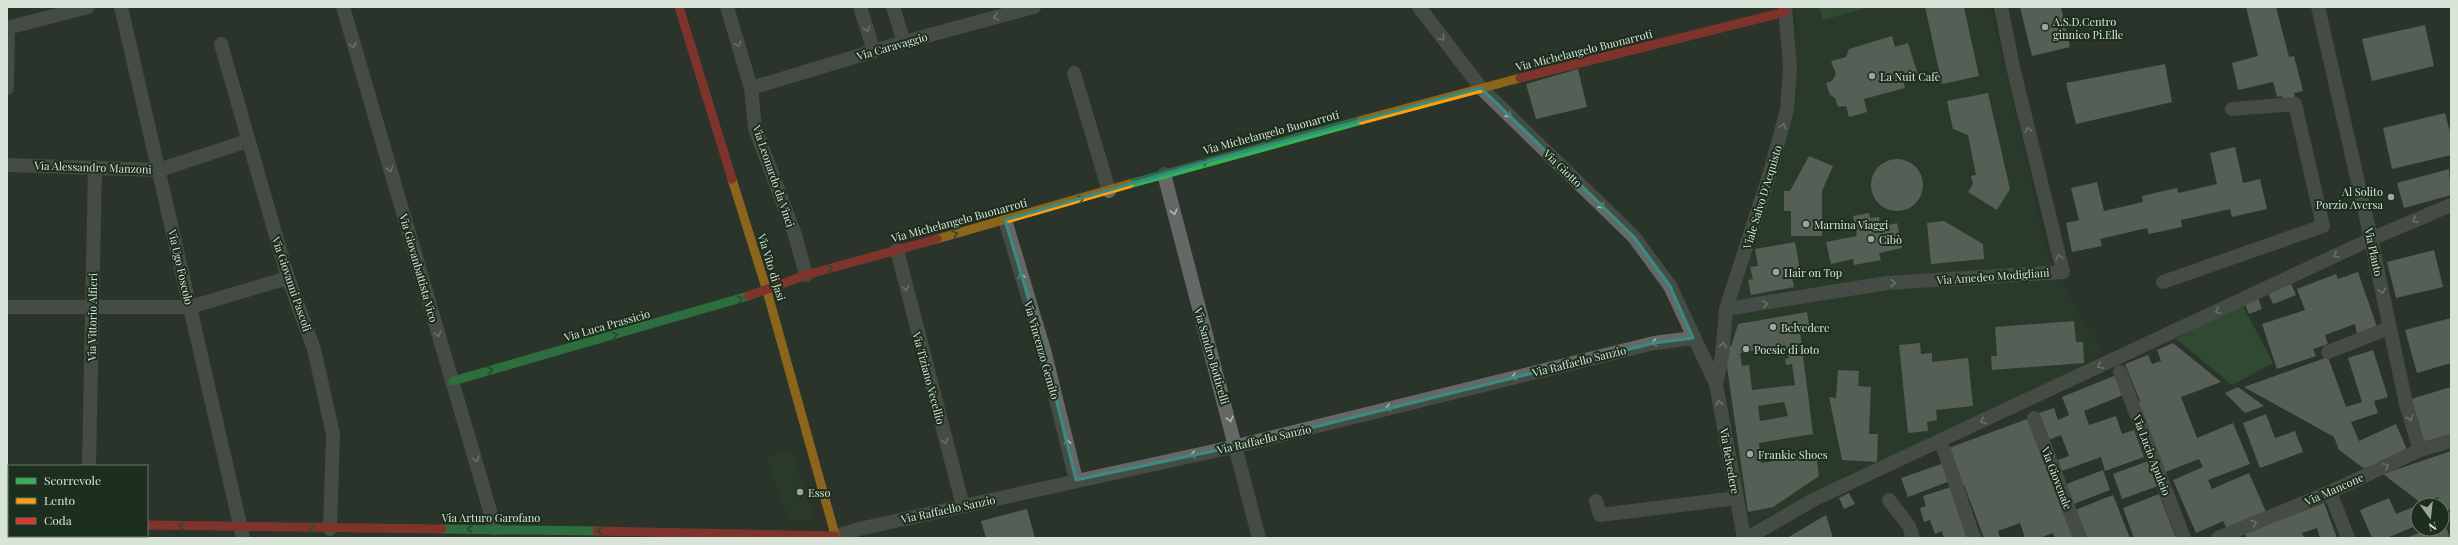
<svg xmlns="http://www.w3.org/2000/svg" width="2458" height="545" viewBox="0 0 2458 545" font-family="'Playfair Display',serif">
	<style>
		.built { fill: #29402b }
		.green { fill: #35643a }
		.building { fill: #8a938a; fill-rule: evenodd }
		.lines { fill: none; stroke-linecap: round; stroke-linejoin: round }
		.street { stroke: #666868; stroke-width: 14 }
		.fast { stroke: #30b455; stroke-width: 9 }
		.slow { stroke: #ff9f0a; stroke-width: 9 }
		.jam { stroke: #e5322d; stroke-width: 9 }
		.oneway { stroke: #b1b9b1 }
		.oneway2 { stroke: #246433 }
		.marked { fill: none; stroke: #378c83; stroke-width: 3; stroke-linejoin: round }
		.poi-dot { fill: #9ca69c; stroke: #1c2e1d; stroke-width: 1.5 }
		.labels { text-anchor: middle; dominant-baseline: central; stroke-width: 4; stroke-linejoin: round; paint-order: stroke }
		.poi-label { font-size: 11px; fill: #d9e4d9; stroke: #1c2e1d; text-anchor: start }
		.street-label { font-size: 11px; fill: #d9e4d9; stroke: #1c2e1d }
	</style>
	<rect width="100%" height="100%" fill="#2a342a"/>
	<g class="built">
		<path d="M1795,7H1991L2049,260L2102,353L2080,370L1746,526L1724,359L1729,321L1793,111L1796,34Z"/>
		<path d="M792,449L814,520L788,521L766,457Z"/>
	</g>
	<g class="green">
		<path d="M1819,7H1870L1823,20Z"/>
		<path d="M2242,304L2273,363L2232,385L2176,339Z"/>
	</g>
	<g class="building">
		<path d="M1925,7H1964L1979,76L1942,84Z"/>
		<path d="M2020,7H2061L2070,47L2032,56Z"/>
		<path d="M2246,7H2276L2289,57L2294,56L2303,91L2294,93L2295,98L2283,101L2282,96L2277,97L2273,82L2238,90L2232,63L2258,56Z"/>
		<path d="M2425,25L2434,66L2372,81L2362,39Z"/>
		<path d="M1892,36L1895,47L1908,43L1918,75L1903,78L1905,88L1864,99L1867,112L1849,117L1846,106L1838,107L1835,98L1830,95L1826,83L1832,81L1836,74L1831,61L1846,57L1849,49Z"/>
		<path d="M2165,64L2172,102L2076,124L2066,83Z"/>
		<path d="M1578,69L1587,107L1536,119L1526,84Z"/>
		<path d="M1988,93L2010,189L1997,210L1968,192L1973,184L1971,176L1976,175L1968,135L1953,129L1947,101Z"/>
		<path d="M2445,113L2451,136V155L2392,169L2383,128Z"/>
		<path d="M2235,147L2243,183L2260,179L2267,209L2232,217L2230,209L2181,220L2182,227L2149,234L2147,228L2100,239L2102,246L2072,252L2066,223L2079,220L2071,188L2097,182L2104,211L2143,202L2142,196L2177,188L2178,193L2217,184L2210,153Z"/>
		<path d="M1809,156L1833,166L1822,191V236H1791V211H1784V191H1790Z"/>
		<circle cx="1897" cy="185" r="26"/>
		<path d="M2449,169L2451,195L2404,208L2397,183Z"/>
		<path d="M1869,213L1870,218L1879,217L1881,227L1897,223L1902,248L1879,253L1881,260L1854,265L1853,259L1831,264L1826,242L1857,236L1853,216Z"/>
		<path d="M1944,221L1983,244L1984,259L1931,264L1927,223Z"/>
		<path d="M1795,242L1801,276L1792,278L1794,287L1751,295L1748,280L1753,279L1750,267L1758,266L1755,249Z"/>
		<path d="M2434,250L2443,287L2396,298L2387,262Z"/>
		<path d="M2358,272L2377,327L2357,334L2355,324L2325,335L2328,344L2313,349L2316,356L2277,369L2262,324L2305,310L2297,289L2336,274L2338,279Z"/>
		<path d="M2291,284L2296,295L2273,304L2268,293Z"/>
		<path d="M2258,298L2262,309L2249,314L2245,304Z"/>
		<path d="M1807,312L1810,330L1800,332L1813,434L1759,443L1761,463L1816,454L1819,476L1773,507L1748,512L1725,353L1732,344L1738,324ZM1785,345L1789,358L1785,359L1786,365L1792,364L1795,385L1752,390L1749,365L1742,366L1740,353ZM1784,402L1788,416L1760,421L1758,406Z"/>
		<path d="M2451,318V363L2417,373L2405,330Z"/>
		<path d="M2074,321L2076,342H2083L2084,363L1992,370L1991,356H1997L1995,327Z"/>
		<path d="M1920,343L1921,354L1932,353V362L1968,358L1973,406L1936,410L1937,420L1927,422L1928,431L1908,433L1899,345Z"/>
		<path d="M2173,343L2221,382L2181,397L2197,438L2233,423L2250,464L2208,480L2212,489L2249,473L2266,512L2227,529L2223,521L2196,533L2173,480L2203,467L2199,459L2163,473L2135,402L2140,401L2125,364L2148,355L2152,364L2161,361L2157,350Z"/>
		<path d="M2373,350L2388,397L2374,401L2378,413L2351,422L2359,441L2396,424L2408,452L2366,470L2339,450L2334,437L2244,387L2328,357L2346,407L2362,402L2348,358Z"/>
		<path d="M1838,370L1859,371L1858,386L1871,387L1869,434H1878L1877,462L1842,460L1829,397L1836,398Z"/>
		<path d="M2114,376L2123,395L2084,411L2089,425L2116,416L2122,434L2134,430L2144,457L2105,471L2101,457L2062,471L2058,460L2069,456L2061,435L2049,440L2039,413L2054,408L2058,420L2069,415L2062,397Z"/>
		<path d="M2238,387L2264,406L2245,413L2225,393Z"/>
		<path d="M2451,387V434L2423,442L2411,399Z"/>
		<path d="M2266,414L2275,438L2295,431L2303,452L2260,468L2243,423Z"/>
		<path d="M2027,419L2052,481L2075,538H2055L2053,533L2039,538H2025L2020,523L1998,531L2000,538H1984L1964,485L1960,486L1946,449Z"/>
		<path d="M2451,451V509L2443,511L2438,497L2421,503L2383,474Z"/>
		<path d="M2148,461L2158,486L2122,499L2113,474Z"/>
		<path d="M1947,462L1953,480L1908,497L1901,478Z"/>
		<path d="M2103,470L2110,490L2071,505L2064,485Z"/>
		<path d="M1954,486L1970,538H1944L1942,531L1935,534L1930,520L1924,522L1920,508L1926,506L1923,496Z"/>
		<path d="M1849,493L1855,504L1844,509L1839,498Z"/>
		<path d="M2159,494L2176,538H2134L2123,508Z"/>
		<path d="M2113,495L2130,538H2087L2075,510Z"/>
		<path d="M2389,498L2396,514L2416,506L2418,509V525L2387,538H2372L2360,510Z"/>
		<path d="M2324,503L2337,538H2320L2317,528L2302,533L2304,538H2247L2245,533Z"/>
		<path d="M1027,509L1035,538H986L981,521Z"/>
		<path d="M1826,515L1833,538H1787Z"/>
		<path d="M2445,524L2450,538H2405L2431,529H2442V525Z"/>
	</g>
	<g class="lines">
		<g class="street">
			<path d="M121,7L243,538"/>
			<path d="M343,7L495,528"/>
			<path d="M727,7L751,88L755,128L795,235L806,275"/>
			<path d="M860,7L874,51"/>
			<path d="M893,7L904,42"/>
			<path d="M1419,7L1481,88L1634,237L1670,286L1716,384L1744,538"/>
			<path d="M2318,7L2371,239L2406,404L2420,450"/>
			<path d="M7,28L88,7"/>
			<path d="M221,44L288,278L314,349L333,434L330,529"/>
			<path d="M1074,73L1109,191"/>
			<path d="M7,88L8,28"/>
			<path d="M751,88L904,42L1034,7"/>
			<path d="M7,165L159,170L247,141"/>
			<path d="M1164,174L1259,538"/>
			<path d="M1005,220L1044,350L1076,480"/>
			<path d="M897,250L963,506"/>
			<path d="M2163,282L2323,226L2295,104L2232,109"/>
			<path d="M7,307H190L288,278"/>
			<path d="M1726,309L1887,283L2063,272L2013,67L2001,7"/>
			<path d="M2328,352L2389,328"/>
			<path d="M2120,372L2184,538"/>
			<path d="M1716,384L1722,355L1726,309L1769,176L1787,110L1790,67L1785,7"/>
			<path d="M2034,418L2080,538"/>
			<path d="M1944,450L1974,538"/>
			<path d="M89,466L95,167"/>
			<path d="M2330,492L2348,538"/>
			<path d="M1889,500L1909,526L1913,538"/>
			<path d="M1596,501L1600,515L1737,498"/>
			<path d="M831,538L859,529L1237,446L1654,343L1693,338"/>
			<path d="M1747,538L1815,499L2371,239L2451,205"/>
			<path d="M2218,538L2330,492L2420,450L2451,441"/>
		</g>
		<g class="fast">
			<path d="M1129,184L1362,120"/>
			<path d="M453,381L748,296"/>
			<path d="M7,523H9"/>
			<path d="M442,529L597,531"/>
		</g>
		<g class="slow">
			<path d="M1362,120L1520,78"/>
			<path d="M732,179L767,291L836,538"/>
			<path d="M937,239L1129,184"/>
		</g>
		<g class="jam">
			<path d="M679,7L732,179"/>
			<path d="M1520,78L1785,12"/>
			<path d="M748,296L806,275L937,239"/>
			<path d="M147,525L442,529"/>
			<path d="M597,531L835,536"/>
		</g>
	</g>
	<defs><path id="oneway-chevron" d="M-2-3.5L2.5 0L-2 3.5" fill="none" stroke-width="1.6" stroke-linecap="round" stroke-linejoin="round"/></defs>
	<g class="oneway">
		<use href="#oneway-chevron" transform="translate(996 17) rotate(165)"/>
		<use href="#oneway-chevron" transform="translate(867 29) rotate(72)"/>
		<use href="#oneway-chevron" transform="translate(1442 38) rotate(52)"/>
		<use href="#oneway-chevron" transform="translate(738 44) rotate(74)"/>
		<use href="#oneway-chevron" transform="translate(353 45) rotate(74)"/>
		<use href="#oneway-chevron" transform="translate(1509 115) rotate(44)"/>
		<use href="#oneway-chevron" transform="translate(1783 126) rotate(-75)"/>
		<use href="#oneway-chevron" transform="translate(2028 130) rotate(-104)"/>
		<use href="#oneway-chevron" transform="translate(390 169) rotate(73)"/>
		<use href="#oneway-chevron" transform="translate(1602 206) rotate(44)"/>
		<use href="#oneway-chevron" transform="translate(1174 212) rotate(75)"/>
		<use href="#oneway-chevron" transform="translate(2415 220) rotate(157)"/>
		<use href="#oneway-chevron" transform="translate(2336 255) rotate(155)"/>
		<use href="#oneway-chevron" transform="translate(2059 257) rotate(-104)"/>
		<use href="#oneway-chevron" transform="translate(1021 276) rotate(-106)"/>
		<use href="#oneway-chevron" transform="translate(1893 283) rotate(-4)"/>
		<use href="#oneway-chevron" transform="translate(906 288) rotate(77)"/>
		<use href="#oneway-chevron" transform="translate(2382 291) rotate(79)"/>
		<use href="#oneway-chevron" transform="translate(1765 304) rotate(-8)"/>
		<use href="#oneway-chevron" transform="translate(2218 311) rotate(155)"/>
		<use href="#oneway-chevron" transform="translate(438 334) rotate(73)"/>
		<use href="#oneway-chevron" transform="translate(1654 343) rotate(169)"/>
		<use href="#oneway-chevron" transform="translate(1723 345) rotate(-85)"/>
		<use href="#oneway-chevron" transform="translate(2100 366) rotate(155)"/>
		<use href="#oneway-chevron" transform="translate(1514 377) rotate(166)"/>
		<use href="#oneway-chevron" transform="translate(1719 403) rotate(-100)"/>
		<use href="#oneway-chevron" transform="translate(1388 408) rotate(166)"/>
		<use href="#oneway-chevron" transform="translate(2410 418) rotate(73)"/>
		<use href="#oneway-chevron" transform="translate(1230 419) rotate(76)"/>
		<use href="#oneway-chevron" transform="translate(1983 421) rotate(155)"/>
		<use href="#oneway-chevron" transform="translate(945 441) rotate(75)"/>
		<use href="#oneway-chevron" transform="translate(1067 442) rotate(-103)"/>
		<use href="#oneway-chevron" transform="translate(1193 455) rotate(168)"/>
		<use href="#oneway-chevron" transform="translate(476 459) rotate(74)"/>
		<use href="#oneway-chevron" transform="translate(2386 466) rotate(-25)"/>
		<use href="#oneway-chevron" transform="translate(2254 523) rotate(-23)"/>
	</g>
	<g class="oneway2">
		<use href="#oneway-chevron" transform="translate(1205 162) rotate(-16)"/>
		<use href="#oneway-chevron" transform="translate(1081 199) rotate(-16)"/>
		<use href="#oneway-chevron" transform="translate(955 234) rotate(-15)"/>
		<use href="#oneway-chevron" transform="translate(830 268) rotate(-16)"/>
		<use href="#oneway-chevron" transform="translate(740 299) rotate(-16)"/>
		<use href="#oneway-chevron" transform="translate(615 335) rotate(-16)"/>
		<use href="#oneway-chevron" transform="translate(490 370) rotate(-16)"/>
		<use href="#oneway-chevron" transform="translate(182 526) rotate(-179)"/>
		<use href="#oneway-chevron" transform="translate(312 529) rotate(-178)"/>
		<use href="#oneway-chevron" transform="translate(470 529) rotate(180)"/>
		<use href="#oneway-chevron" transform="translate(600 531) rotate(-179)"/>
	</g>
	<path d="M0 0H2458V545H0ZM1481,88L1634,237L1670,286L1693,338L1654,343L1237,446L1076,480L1044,350L1005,220L1213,160Z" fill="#2a342a" fill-opacity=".55" fill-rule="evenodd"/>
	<path class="marked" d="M1481,88L1634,237L1670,286L1693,338L1654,343L1237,446L1076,480L1044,350L1005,220L1213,160Z"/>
	<g class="poi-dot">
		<circle cx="2045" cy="27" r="4"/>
		<circle cx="1872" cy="76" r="4"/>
		<circle cx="2391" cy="197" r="4"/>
		<circle cx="1806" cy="224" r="4"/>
		<circle cx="1871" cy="239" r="4"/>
		<circle cx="1776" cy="272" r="4"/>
		<circle cx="1773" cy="327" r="4"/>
		<circle cx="1746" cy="349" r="4"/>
		<circle cx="1750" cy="454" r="4"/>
		<circle cx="800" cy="492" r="4"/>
	</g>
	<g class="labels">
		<g class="poi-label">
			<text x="2053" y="21">A.S.D.Centro<tspan x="2053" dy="13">ginnico Pi.Elle</tspan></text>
			<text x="1880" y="76">La Nuit Cafè</text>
			<text x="2383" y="191" text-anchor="end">Al Solito<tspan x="2383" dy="13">Porzio Aversa</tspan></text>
			<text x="1814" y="224">Marnina Viaggi</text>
			<text x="1879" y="239">Cibò</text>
			<text x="1784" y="272">Hair on Top</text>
			<text x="1781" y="327">Belvedere</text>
			<text x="1754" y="349">Poesie di loto</text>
			<text x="1758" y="454">Frankie Shoes</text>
			<text x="808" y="492">Esso</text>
		</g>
		<g class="street-label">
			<text transform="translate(892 46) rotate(-16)">Via Caravaggio</text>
			<text transform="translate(1584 50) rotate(-14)">Via Michelangelo Buonarroti</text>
			<text transform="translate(1271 132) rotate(-15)">Via Michelangelo Buonarroti</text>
			<text transform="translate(93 167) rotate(2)">Via Alessandro Manzoni</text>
			<text transform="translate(1563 168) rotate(44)">Via Giotto</text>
			<text transform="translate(774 176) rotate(71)">Via Leonardo da Vinci</text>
			<text transform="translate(1762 197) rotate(-73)">Viale Salvo D'Acquisto</text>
			<text transform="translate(959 220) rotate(-15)">Via Michelangelo Buonarroti</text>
			<text transform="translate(2374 252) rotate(78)">Via Plauto</text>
			<text transform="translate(181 267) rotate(77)">Via Ugo Foscolo</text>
			<text transform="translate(772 267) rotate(73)">Via Vito di Jasi</text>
			<text transform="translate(419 268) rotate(74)">Via Giovanbattista Vico</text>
			<text transform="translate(1993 276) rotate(-4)">Via Amedeo Modigliani</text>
			<text transform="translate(292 284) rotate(71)">Via Giovanni Pascoli</text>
			<text transform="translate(92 317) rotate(-89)">Via Vittorio Alfieri</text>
			<text transform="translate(607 325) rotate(-16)">Via Luca Prassicio</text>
			<text transform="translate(1042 350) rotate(74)">Via Vincenzo Gemito</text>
			<text transform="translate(1212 356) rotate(74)">Via Sandro Botticelli</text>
			<text transform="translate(1579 361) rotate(-14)">Via Raffaello Sanzio</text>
			<text transform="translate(929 378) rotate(75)">Via Tiziano Vecellio</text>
			<text transform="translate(1264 439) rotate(-13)">Via Raffaello Sanzio</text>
			<text transform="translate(2152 455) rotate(69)">Via Lucio Apuleio</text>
			<text transform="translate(1730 461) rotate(80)">Via Belvedere</text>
			<text transform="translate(2057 478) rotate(69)">Via Giovenale</text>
			<text transform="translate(2334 489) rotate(-24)">Via Mancone</text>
			<text transform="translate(948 509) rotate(-12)">Via Raffaello Sanzio</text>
			<text x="491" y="517">Via Arturo Garofano</text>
		</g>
	</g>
	<rect width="2458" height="545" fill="none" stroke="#d9e4d9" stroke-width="16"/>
	<rect x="8" y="465" width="140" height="72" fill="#1c2e1d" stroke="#687768"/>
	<rect x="16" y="478" width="20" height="6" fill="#30b455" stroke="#687768"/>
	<text x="44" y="485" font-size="12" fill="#d9e4d9">Scorrevole</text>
	<rect x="16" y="498" width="20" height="6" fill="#ff9f0a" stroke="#687768"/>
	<text x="44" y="505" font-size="12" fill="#d9e4d9">Lento</text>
	<rect x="16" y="518" width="20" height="6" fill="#e5322d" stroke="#687768"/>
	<text x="44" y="525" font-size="12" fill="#d9e4d9">Coda</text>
	<g transform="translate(2430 517) rotate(165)"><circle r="19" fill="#1c2e1d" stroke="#687768"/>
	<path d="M0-3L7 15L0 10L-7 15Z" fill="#9ca69c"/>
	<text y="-6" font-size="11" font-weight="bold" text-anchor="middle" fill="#d9e4d9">N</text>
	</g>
</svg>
